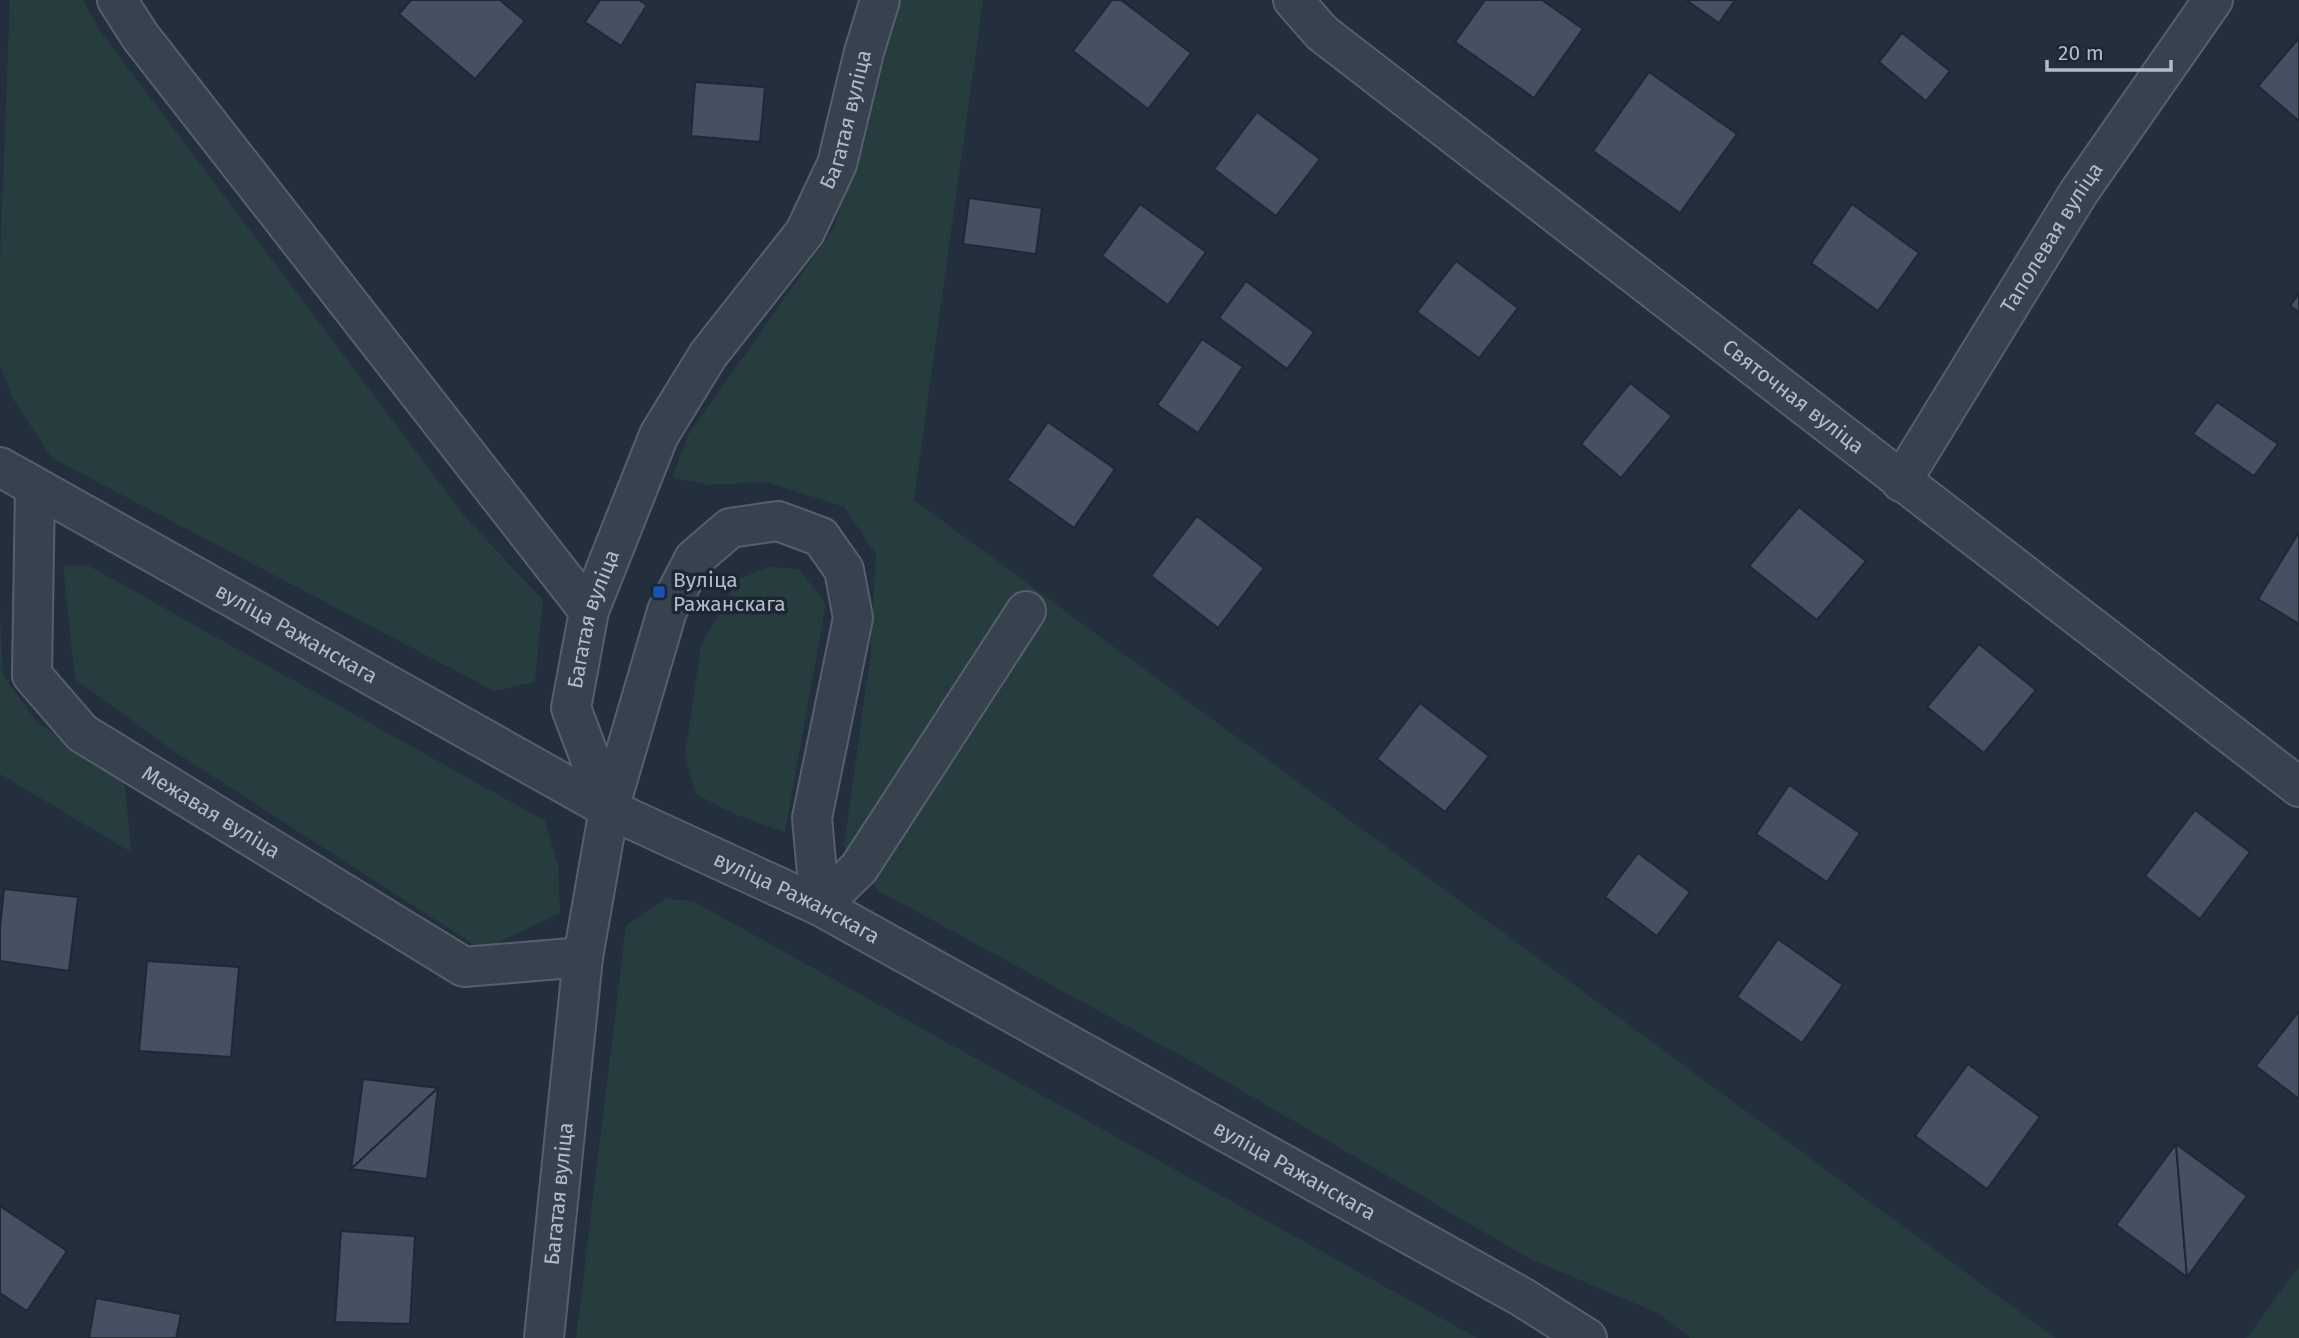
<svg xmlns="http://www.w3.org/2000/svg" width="2299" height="1338" viewBox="0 0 2299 1338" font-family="'Fira Sans',sans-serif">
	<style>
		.green { fill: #263c3f }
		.building { fill: #455162; stroke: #1f2835; stroke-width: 2 }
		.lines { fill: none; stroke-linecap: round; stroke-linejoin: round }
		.minor-casing { stroke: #565f6c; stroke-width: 42 }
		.minor { stroke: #38414e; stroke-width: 38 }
		.transit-dot { fill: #1a4fb4; stroke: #1d2633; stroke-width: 2.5 }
		.labels { text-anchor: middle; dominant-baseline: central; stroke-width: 7; stroke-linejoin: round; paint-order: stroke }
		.street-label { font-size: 21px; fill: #b4bcc9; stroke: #1d2633 }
		.poi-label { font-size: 21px; fill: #b4bcc9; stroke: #1d2633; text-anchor: start }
	</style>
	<rect width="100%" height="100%" fill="#242f3e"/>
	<g class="green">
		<path d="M10,0H83L100,31L466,518L543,600L535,682L494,691L52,458L13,399L0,365V262Z"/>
		<path d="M900,0H983L914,500L2055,1338H1690L1658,1313L1528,1258L1198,1065L879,891L844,846L870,658L876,554L844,507L767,482L707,485L672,477L688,435L834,228Z"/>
		<path d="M63,565L89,566L545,821L558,865L560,913L482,950L175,752L75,679Z"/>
		<path d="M769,567L799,569L826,604L785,832L734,814L696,794L685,755L701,646L737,580Z"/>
		<path d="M0,613L3,676L37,722L125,785L131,852L0,774Z"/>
		<path d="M666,898L695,902L1477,1338H576L626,926Z"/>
		<path d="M2299,1266V1338H2247Z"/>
	</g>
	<g class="building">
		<path d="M411,0H500L525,21L475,79L399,14Z"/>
		<path d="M600,0H639L647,5L621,46L585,22Z"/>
		<path d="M1112,0H1121L1191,53L1148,109L1073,51Z"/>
		<path d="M1485,0H1542L1583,29L1534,98L1455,42Z"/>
		<path d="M1686,0H1735L1719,23Z"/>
		<path d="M1902,33L1950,71L1926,101L1879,62Z"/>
		<path d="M2299,38V121L2258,86Z"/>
		<path d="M1649,72L1737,134L1680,213L1593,151Z"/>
		<path d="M695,82L765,87L760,142L691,136Z"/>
		<path d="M1257,112L1320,159L1276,216L1214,169Z"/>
		<path d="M969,198L1042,208L1036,254L963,244Z"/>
		<path d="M1140,204L1206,252L1168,305L1102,256Z"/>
		<path d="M1852,204L1919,253L1878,311L1811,263Z"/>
		<path d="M1456,261L1518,308L1479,358L1417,312Z"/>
		<path d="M1246,281L1314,332L1287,369L1219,318Z"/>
		<path d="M2299,293V312L2290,306Z"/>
		<path d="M1202,339L1243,367L1198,433L1157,405Z"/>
		<path d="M1630,383L1672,416L1621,478L1581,444Z"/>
		<path d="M2217,402L2278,444L2254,476L2193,434Z"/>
		<path d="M1048,422L1115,469L1074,528L1007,480Z"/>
		<path d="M1799,507L1866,561L1817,620L1749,566Z"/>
		<path d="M1197,516L1264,568L1218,628L1151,576Z"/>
		<path d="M2299,532V624L2258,599Z"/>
		<path d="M1979,644L2036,690L1984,753L1927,707Z"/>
		<path d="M1420,703L1489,756L1445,812L1377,759Z"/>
		<path d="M1789,785L1860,833L1827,882L1756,834Z"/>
		<path d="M2195,810L2250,852L2200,919L2145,876Z"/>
		<path d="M1638,853L1690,892L1657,936L1605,897Z"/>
		<path d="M4,889L78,897L69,971L0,961V928Z"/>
		<path d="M1778,939L1843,985L1802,1043L1737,997Z"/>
		<path d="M147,961L239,967L231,1057L139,1051Z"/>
		<path d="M2299,1011V1099L2256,1066Z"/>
		<path d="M1968,1064L2040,1117L1987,1189L1915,1136Z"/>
		<path d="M363,1079L438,1088L351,1169Z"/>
		<path d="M438,1088L427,1179L351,1169Z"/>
		<path d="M2176,1144L2187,1277L2116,1225Z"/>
		<path d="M2176,1144L2247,1196L2187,1277Z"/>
		<path d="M0,1206L67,1251L27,1311L0,1293Z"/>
		<path d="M341,1231L415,1236L410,1324L335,1322Z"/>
		<path d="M96,1298L181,1314L176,1338H89Z"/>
	</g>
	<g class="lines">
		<defs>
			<g id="minor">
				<path d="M117,0L140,36L589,611"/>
				<path id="s1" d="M1293,0L1322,33L2299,787"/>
				<path id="s2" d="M0,467L609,809L820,906L1522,1297L1587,1338"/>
				<path id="s3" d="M1901,482L2079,192L2213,0"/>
				<path id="s4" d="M35,487L32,675L82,733L464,967L583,957"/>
				<path d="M609,809L667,611L694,559L730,528L778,521L821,537L844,570L853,618L812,818L820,906"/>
				<path d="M820,906L859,868L1026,611"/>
				<path id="s5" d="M544,1338L583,957L609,809L571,708L589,611L659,435L708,355L805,232L837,164L864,52L880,0"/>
			</g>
		</defs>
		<use href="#minor" class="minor-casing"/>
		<use href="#minor" class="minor"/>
	</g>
	<rect class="transit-dot" x="652" y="585" width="14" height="14" rx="3.5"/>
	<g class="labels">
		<g class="street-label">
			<text stroke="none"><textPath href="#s5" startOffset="1300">Багатая вуліца</textPath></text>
			<text stroke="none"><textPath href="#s3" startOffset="287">Таполевая вуліца</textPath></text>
			<text stroke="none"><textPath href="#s1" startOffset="639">Святочная вуліца</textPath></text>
			<text stroke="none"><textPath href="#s5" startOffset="733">Багатая вуліца</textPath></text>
			<text stroke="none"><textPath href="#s2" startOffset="340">вуліца Ражанскага</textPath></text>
			<text stroke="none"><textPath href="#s4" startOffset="416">Межавая вуліца</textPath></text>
			<text stroke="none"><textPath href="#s2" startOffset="906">вуліца Ражанскага</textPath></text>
			<text stroke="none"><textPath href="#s2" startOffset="1474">вуліца Ражанскага</textPath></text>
			<text stroke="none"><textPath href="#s5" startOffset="145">Багатая вуліца</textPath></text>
		</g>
		<g class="poi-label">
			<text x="673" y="580">Вуліца<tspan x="673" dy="24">Ражанскага</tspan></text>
		</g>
	</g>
	<path d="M2047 60v10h124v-10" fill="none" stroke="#b4bcc9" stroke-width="3.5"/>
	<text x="2058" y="60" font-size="21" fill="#b4bcc9" stroke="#1d2633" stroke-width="5" paint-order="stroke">20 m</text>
</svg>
